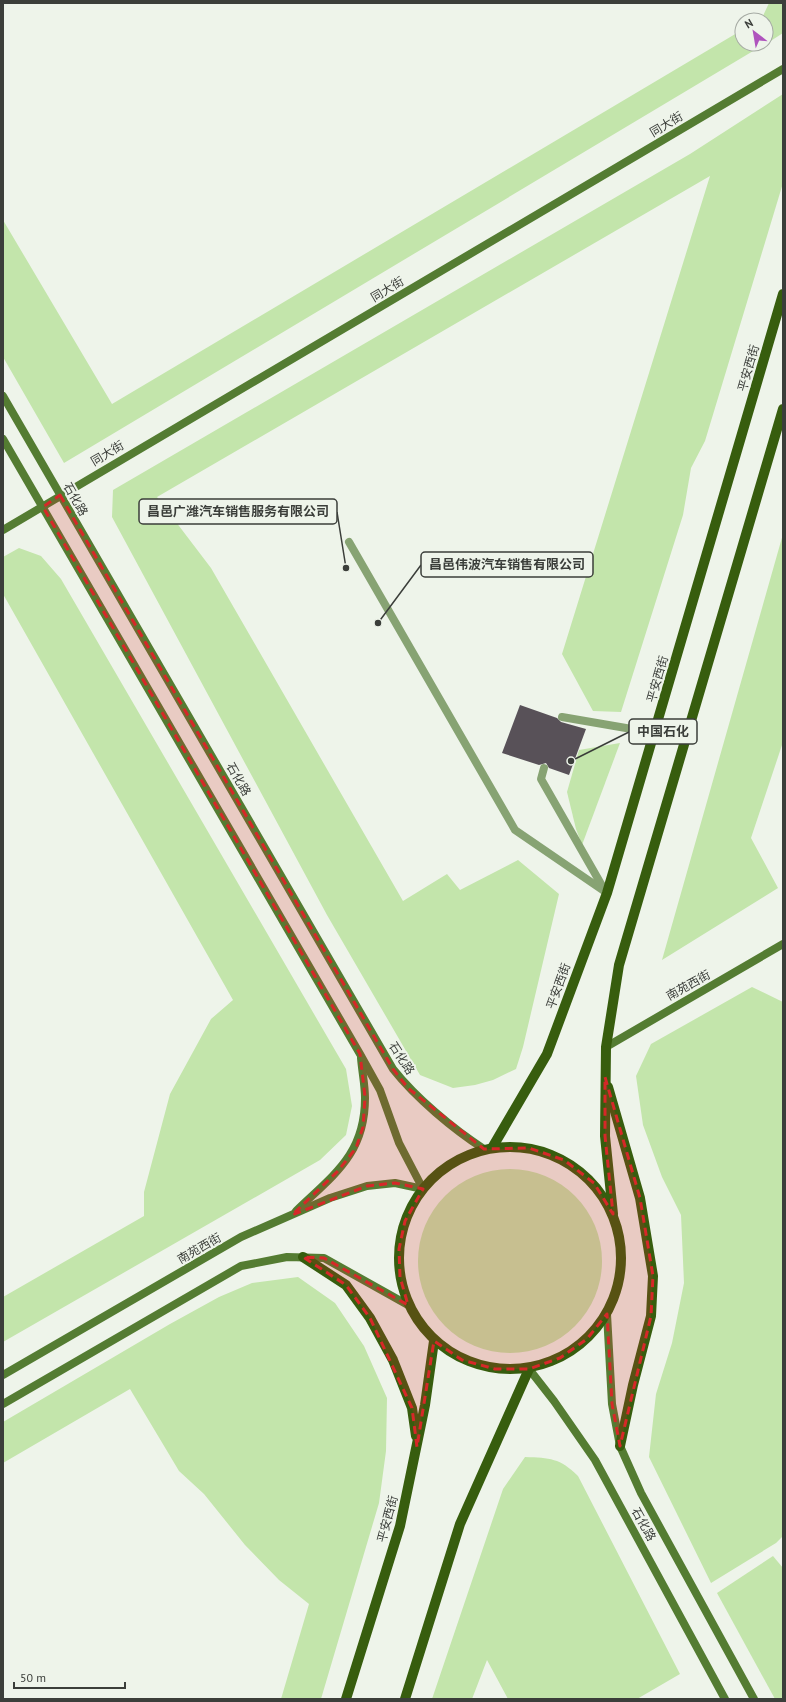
<svg xmlns="http://www.w3.org/2000/svg" width="786" height="1702" viewBox="0 0 786 1702" font-family="'PT Sans','Noto Sans SC',sans-serif">
	<style>
		.green { fill: #c3e5ab }
		.building { fill: #585158 }
		.lines { fill: none; stroke-linecap: round; stroke-linejoin: round }
		.lane { stroke: #87a373; stroke-width: 8 }
		.secondary { stroke: #547c32; stroke-width: 8 }
		.primary { stroke: #375d0e; stroke-width: 10 }
		.marked { fill: #d62828; fill-opacity: 0.2; stroke: #d62828; stroke-width: 3; stroke-dasharray: 8 5; stroke-linejoin: round }
		.labels { text-anchor: middle; dominant-baseline: central; stroke-width: 4; stroke-linejoin: round; paint-order: stroke }
		.street-label { font-size: 12px; fill: #3b3e3a; stroke: #eef4ea }
		.leader { fill: none; stroke: #3b3e3a; stroke-width: 1.5 }
		.callout-dot { fill: #3b3e3a; stroke: #eef4ea; stroke-width: 1.5 }
		.callout { fill: #eef4ea; stroke: #3b3e3a; stroke-width: 1.5 }
		.callout-label { font-size: 13px; text-anchor: middle; font-weight: bold; fill: #3b3e3a }
	</style>
	<rect width="100%" height="100%" fill="#eef4ea"/>
	<g class="green">
		<path d="M769,3H783V33L766,44V20H759L762,18Z"/>
		<path d="M742,30V44H765L64,463L3,357V220L112,404Z"/>
		<path d="M783,94V183L705,441L691,468L683,515L621,712L593,711L562,654L710,176L157,497L211,568L403,901L447,874L460,890L518,860L559,894L523,1047L516,1069L493,1080L475,1085L453,1088L420,1075L327,915L112,517L113,490L690,154Z"/>
		<path d="M783,534V742L751,838L778,888L662,960Z"/>
		<path d="M19,548L41,556L61,579L346,1069L352,1106L346,1135L320,1160L3,1342V1297L144,1216V1192L170,1094L211,1019L233,1000L3,594V557Z"/>
		<path d="M620,743L582,845L576,829L567,792L579,750Z"/>
		<path d="M752,987L783,1002V1536L776,1543L711,1583L649,1457L656,1394L672,1343L684,1283L681,1215L662,1177L643,1125L636,1076L651,1044Z"/>
		<circle cx="510" cy="1261" r="92"/>
		<path d="M298,1277L335,1303L364,1346L387,1398L386,1451L379,1503L321,1699H281L309,1604L279,1580L245,1545L204,1494L179,1471L130,1389L3,1463V1422L170,1324L219,1297L252,1283Z"/>
		<path d="M525,1457C550,1458 560,1458 578,1476L680,1674L637,1699H508L487,1660L472,1699H432L503,1489Z"/>
		<path d="M773,1556L783,1568V1699H775L717,1593Z"/>
	</g>
	<path class="building" d="M520,705L557,718L561,722L586,729L569,775L549,768L546,763L539,765L502,753Z"/>
	<g class="lines">
		<g class="lane">
			<path d="M349,542L515,830L607,893"/>
			<path d="M562,717L655,733"/>
			<path d="M544,768L541,779L605,891"/>
		</g>
		<g class="secondary">
			<path d="M3,396L393,1069C416,1098 453,1129 484,1149"/>
			<path d="M3,439L360,1054L380,1090L399,1143L423,1189"/>
			<path d="M3,530L783,69"/>
			<path d="M606,1047L783,944"/>
			<path d="M296,1211C333,1175 365,1155 365,1098C365,1085 362,1071 361,1058"/>
			<path d="M607,1314L612,1404L620,1446L641,1493L754,1699"/>
			<path d="M529,1369L554,1401L595,1460L725,1699"/>
			<path d="M3,1375L241,1237L330,1198L367,1186L395,1183L423,1189"/>
			<path d="M3,1404L241,1266L287,1257L324,1258L408,1305"/>
		</g>
		<g class="primary">
			<path d="M608,1087L640,1198L653,1276L651,1316L633,1385L620,1446"/>
			<circle cx="510" cy="1258" r="111"/>
			<path d="M492,1148L547,1054L607,893L783,294"/>
			<path d="M613,1214L605,1136L606,1047L619,965L783,409"/>
			<path d="M303,1257L346,1285L370,1318L393,1360L412,1408L416,1436"/>
			<path d="M346,1699L400,1526L425,1405L434,1341"/>
			<path d="M405,1699L460,1524L529,1369"/>
		</g>
	</g>
	<path class="marked" d="M60,495L393,1069L408,1088L484,1149L529,1148L564,1160L594,1183L613,1214L605,1136V1077L640,1198L653,1276L651,1316L620,1446L612,1404L607,1314L587,1339L560,1358L529,1369H495L462,1360L434,1341L417,1447L412,1408L370,1318L346,1285L303,1257L324,1258L408,1305L400,1277L399,1249L405,1221L423,1189L395,1183L367,1186L292,1215L338,1171L356,1148L363,1127L365,1097L360,1054L43,507Z"/>
	<g class="labels">
		<g class="street-label">
			<text transform="translate(666 124) rotate(-31)">同大街</text>
			<text transform="translate(387 289) rotate(-31)">同大街</text>
			<text transform="translate(748 368) rotate(-74)">平安西街</text>
			<text transform="translate(107 453) rotate(-31)">同大街</text>
			<text transform="translate(76 499) rotate(60)">石化路</text>
			<text transform="translate(657 679) rotate(-74)">平安西街</text>
			<text transform="translate(239 779) rotate(60)">石化路</text>
			<text transform="translate(688 985) rotate(-29)">南苑西街</text>
			<text transform="translate(558 986) rotate(-70)">平安西街</text>
			<text transform="translate(402 1058) rotate(57)">石化路</text>
			<text transform="translate(199 1248) rotate(-30)">南苑西街</text>
			<text transform="translate(387 1519) rotate(-75)">平安西街</text>
			<text transform="translate(644 1524) rotate(61)">石化路</text>
		</g>
	</g>
	<path class="leader" d="M346 568L337 512M378 623L421 565M571 761L629 732"/>
	<g class="callout-dot">
		<circle cx="346" cy="568" r="4"/>
		<circle cx="378" cy="623" r="4"/>
		<circle cx="571" cy="761" r="4"/>
	</g>
	<g class="callout">
		<rect x="139" y="499" width="198" height="25" rx="4"/>
		<rect x="421" y="552" width="172" height="25" rx="4"/>
		<rect x="629" y="719" width="68" height="25" rx="4"/>
	</g>
	<g class="callout-label">
		<text x="238" y="516">昌邑广潍汽车销售服务有限公司</text>
		<text x="507" y="569">昌邑伟波汽车销售有限公司</text>
		<text x="663" y="736">中国石化</text>
	</g>
	<rect width="786" height="1702" fill="none" stroke="#3b3e3a" stroke-width="8"/>
	<g transform="translate(754 32) rotate(329)"><circle r="19" fill="#eef4ea" stroke="#a6aba4"/>
	<path d="M0-3L7 15L0 10L-7 15Z" fill="#af53bd"/>
	<text y="-6" font-size="11" font-weight="bold" text-anchor="middle" fill="#3b3e3a">N</text>
	</g>
	<path d="M14 1682v6h111v-6" fill="none" stroke="#3b3e3a" stroke-width="2"/>
	<text x="20" y="1682" font-size="12" fill="#3b3e3a" stroke="#eef4ea" stroke-width="3" paint-order="stroke">50 m</text>
</svg>
